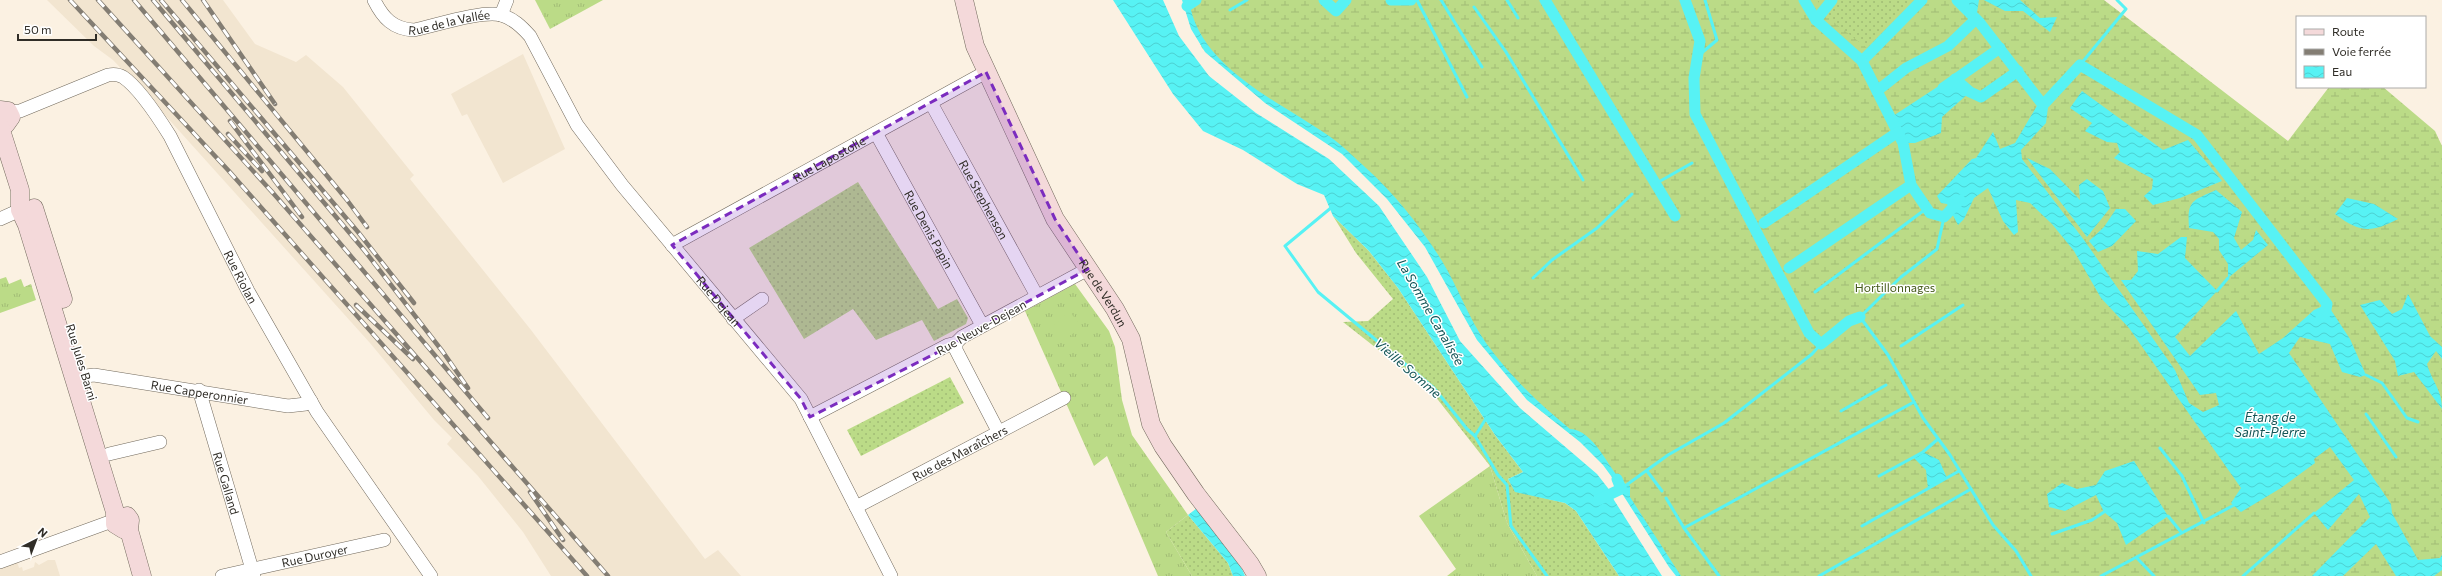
<svg xmlns="http://www.w3.org/2000/svg" width="2442" height="576" viewBox="0 0 2442 576" font-family="Commissioner,sans-serif">
	<style>
		.built { fill: #f2e5d0 }
		.grass { fill: url(#grass-tufts) }
		.wetland { fill: url(#wetland-marsh) }
		.garden { fill: url(#garden-dots) }
		.pitch { fill: #bbdb87 }
		.water { fill: url(#water-waves) }
		.lines { fill: none; stroke-linecap: round; stroke-linejoin: round }
		.stream { stroke: #57f2f4; stroke-width: 3 }
		.canal { stroke: #57f2f4; stroke-width: 11 }
		.street-casing { stroke: #726a5d; stroke-width: 14 }
		.secondary-casing { stroke: #726a5d; stroke-width: 19 }
		.street { stroke: #fff; stroke-width: 13 }
		.secondary { stroke: #f4d9da; stroke-width: 18 }
		.rail-casing { stroke: #837d73; stroke-width: 4.5 }
		.rail { stroke: #fff; stroke-width: 3; stroke-dasharray: 9; stroke-linecap: butt }
		.marked { fill: #7b2cbf; fill-opacity: 0.2; stroke: #7b2cbf; stroke-width: 3; stroke-dasharray: 8 5; stroke-linejoin: round }
		.labels { text-anchor: middle; dominant-baseline: central; stroke-width: 3; stroke-linejoin: round; paint-order: stroke }
		.street-label { font-size: 12px; fill: #302d27; stroke: #fff }
		.park-label { font-size: 12px; fill: #465c1b; stroke: #fff }
		.water-label { font-size: 13px; font-style: italic; fill: #145657; stroke: #fff }
	</style>
	<defs>
		<pattern id="grass-tufts" width="24" height="20" patternUnits="userSpaceOnUse"><rect width="24" height="20" fill="#bbdb87"/><path d="M3 7l-1-3M5 7V3M7 7l1-3M15 17l-1-3M17 17v-4M19 17l1-3" fill="none" stroke="#a1bc75"/></pattern>
		<pattern id="wetland-marsh" width="20" height="14" patternUnits="userSpaceOnUse"><rect width="20" height="14" fill="#bbdb87"/><path d="M1 5h8M5 5V1M11 12h8M15 12V8" fill="none" stroke="#a1bc75"/></pattern>
		<pattern id="garden-dots" width="8" height="8" patternUnits="userSpaceOnUse"><rect width="8" height="8" fill="#bbdb87"/><path d="M2 2h.1M6 6h.1" fill="none" stroke="#a1bc75" stroke-width="1.8" stroke-linecap="round"/></pattern>
		<pattern id="water-waves" width="16" height="10" patternUnits="userSpaceOnUse"><rect width="16" height="10" fill="#57f2f4"/><path d="M0 5q4-4 8 0t8 0" fill="none" stroke="#4cd0d1"/></pattern>
	</defs>
	<rect width="100%" height="100%" fill="#fbf1e2"/>
	<g class="built">
		<path d="M47,0H223L255,44L296,62L306,55L343,87L412,173L414,175L410,179L531,330L705,559L718,550L741,576H551L523,532L478,476L447,444L452,438L434,420L370,343L155,104L113,60L94,46Z"/>
		<path d="M523,54L565,149L503,183L467,114L462,116L451,94Z"/>
		<path d="M48,560H55L60,576H0V567L17,561L19,568L22,567L23,571L34,567L35,562L39,565Z"/>
	</g>
	<g class="grass">
		<path d="M535,0H603L550,29Z"/>
		<path d="M6,277L9,284L21,279L24,287L31,284L36,300L0,313V279Z"/>
		<path d="M1075,284L1109,331L1115,347L1122,400L1132,435L1188,515L1166,532L1192,576H1158L1107,456L1094,466L1025,311Z"/>
		<path d="M1490,466L1507,523L1537,576H1447L1456,569L1419,516Z"/>
	</g>
	<path class="wetland" d="M1184,0H2104L2288,141L2329,87H2383L2435,131L2442,146V576H1678L1602,458L1541,411L1476,337L1437,263L1407,219L1379,186L1331,143L1261,98L1202,48Z"/>
	<g class="garden">
		<path d="M1817,0H1915L1867,48L1831,20Z"/>
		<path d="M858,182L938,309L957,299L968,318L966,324L934,341L922,320L876,340L853,309L804,339L749,248Z"/>
		<path d="M1333,216L1369,251L1398,288L1495,435L1523,472L1508,479L1515,491L1565,503L1576,511L1619,576H1537L1507,523L1490,466L1431,391L1343,322L1368,321L1393,299L1356,253Z"/>
		<path d="M950,377L964,403L861,456L847,430Z"/>
		<path d="M1188,515L1228,563L1233,576H1192L1166,532Z"/>
	</g>
	<path class="pitch" d="M1070,312L1082,327L1060,343L1049,328Z"/>
	<g class="water">
		<path d="M1113,0H1163L1179,36L1209,76L1256,113L1329,159L1379,206L1427,277L1460,341L1520,408L1597,474L1611,492L1614,500L1662,576H1619L1576,511L1565,503L1515,492L1508,479L1523,472L1495,435L1398,288L1369,251L1333,216L1324,195L1297,184L1243,150L1203,131L1173,94Z"/>
		<path d="M1182,0H1189C1198,67 1280,102 1329,136C1342,145 1354,157 1366,168C1395,194 1421,227 1442,261C1458,287 1468,317 1486,343C1510,376 1539,404 1570,429C1594,430 1608,468 1622,481C1624,484 1627,484 1630,486V497L1681,576H1676L1669,567L1623,495L1618,491L1614,480L1603,465L1580,442L1527,400L1477,340L1425,247L1387,199L1342,154L1265,103L1205,52L1191,29Z"/>
		<path d="M1957,0H1979L1976,19Z"/>
		<path d="M1984,0H2020L2040,18L2057,17L2050,32L2023,11H2005Z"/>
		<path d="M1954,76L1955,79L1970,92L1942,117L1941,133L1915,143H1903L1893,122V116Z"/>
		<path d="M2054,85L2062,92L2048,107L2046,123L2021,150L2022,159L2084,240L2175,370L2189,403L2203,412L2219,405L2216,393L2200,395L2121,280H2131L2138,271L2137,251L2158,254L2181,237H2187L2185,258L2217,291L2175,337L2190,356L2236,311L2259,354L2283,338L2314,310L2327,304L2350,339L2366,375L2360,377L2342,372L2330,344L2300,337L2289,353L2391,504L2392,513L2418,560L2440,558L2442,555V570L2434,576H2396L2376,544L2343,576H2312L2370,517L2359,494L2328,530L2314,513L2354,480L2330,447L2314,459L2315,463L2281,488L2241,512L2231,503L2241,488L2129,328L2101,298L2074,251L2052,224L2030,203L2016,200L2018,232L2014,235L2003,221L1988,188L1974,198L1964,219L1958,225L1947,204L1941,203L1937,196L1972,159L1976,158L1993,132L2000,149L2015,143L2038,104Z"/>
		<path d="M2082,91L2163,150L2188,140L2222,181L2180,198L2153,205L2144,196L2152,189L2153,179L2114,158L2120,152L2117,143L2107,142L2085,131L2092,123L2070,108Z"/>
		<path d="M2027,158L2050,169L2080,200L2079,185L2087,179L2103,191L2110,208L2087,237Z"/>
		<path d="M2216,190L2242,212L2234,238L2241,250L2253,240L2256,230L2268,245L2228,278V264L2219,250V239L2213,232L2189,228C2187,200 2192,201 2216,190Z"/>
		<path d="M2347,198L2374,204L2398,219C2371,233 2360,233 2335,214Z"/>
		<path d="M2116,209H2125L2136,221L2112,246L2098,252L2089,241L2104,227Z"/>
		<path d="M2408,294L2430,336L2442,347V359L2436,351L2427,364C2432,382 2442,389 2442,409L2414,372L2398,376L2395,361L2360,305L2380,300L2392,314L2402,309Z"/>
		<path d="M1923,452L1939,460L1947,478L1928,489L1926,470L1913,457Z"/>
		<path d="M2134,461L2168,516L2126,545L2117,523L2104,512L2096,495L2065,511L2049,507L2047,494L2062,483L2077,489L2096,485L2105,471Z"/>
		<path d="M1197,508L1239,562L1245,576H1233L1228,563L1188,515Z"/>
	</g>
	<g class="lines">
		<g class="stream">
			<path d="M1417,0L1467,97"/>
			<path d="M1441,0L1482,67"/>
			<path d="M1507,0L1518,18"/>
			<path d="M1474,7L1506,52L1583,180"/>
			<path d="M1230,10L1247,0"/>
			<path d="M1698,56L1717,40L1705,0"/>
			<path d="M2080,65L2126,9L2117,0"/>
			<path d="M1655,184L1692,163"/>
			<path d="M1332,207L1285,246L1318,292L1434,388L1467,429L1475,436L1498,475L1507,485L1511,526L1547,576"/>
			<path d="M1944,217L1937,249L1901,277L1860,317L1888,355L1923,418L1950,455L1993,525L2016,551L2031,576"/>
			<path d="M1533,278L1552,260L1597,228L1632,194"/>
			<path d="M2217,291L2228,278"/>
			<path d="M1815,292L1927,208"/>
			<path d="M1901,346L1963,305"/>
			<path d="M2366,375L2382,383L2407,418L2418,422"/>
			<path d="M1841,411L1886,385"/>
			<path d="M2366,414L2396,457"/>
			<path d="M1475,436L1487,417"/>
			<path d="M2160,448L2182,476L2204,523"/>
			<path d="M1647,471L1662,491"/>
			<path d="M1879,476L1923,452L1938,439"/>
			<path d="M1625,486L1668,455L1724,423L1812,354L1821,344"/>
			<path d="M1666,498L1684,528L1719,576"/>
			<path d="M2168,516L2181,532"/>
			<path d="M1862,526L1959,471"/>
			<path d="M1684,528L1914,402"/>
			<path d="M2052,534L2092,520L2104,512"/>
			<path d="M2137,558L2154,576"/>
			<path d="M1819,576L1971,489"/>
			<path d="M2101,576L2236,504"/>
			<path d="M2243,576L2314,513"/>
		</g>
		<g class="canal">
			<path d="M1324,0L1336,11L1346,0"/>
			<path d="M1391,0H1411"/>
			<path d="M1545,0L1675,216"/>
			<path d="M1685,0L1700,41L1694,78L1695,114L1809,333L1821,344L1849,321L1860,317"/>
			<path d="M1804,0L1816,20L1862,61L1922,0"/>
			<path d="M1957,0L1980,23L2043,105L2080,65L2197,135L2327,304L2325,314L2321,317"/>
			<path d="M1187,6L1196,0"/>
			<path d="M1816,20L1832,0"/>
			<path d="M1862,61L1903,143L1911,185L1930,213L1944,217L1960,200"/>
			<path d="M1955,79L1970,92L1981,97L2018,71"/>
			<path d="M1943,88L2000,48"/>
			<path d="M1877,91L1906,68L1948,46L1976,19"/>
			<path d="M1764,223L1898,132"/>
			<path d="M1789,268L1911,185"/>
			<path d="M1598,500L1621,489L1617,479"/>
		</g>
		<defs>
			<g id="street">
				<path id="s1" d="M374,0C383,18 393,29 414,30C434,26 482,10 501,15C513,18 522,27 530,36L577,125L622,185L801,399L891,576"/>
				<path d="M501,15L507,0"/>
				<path id="s2" d="M931,103L1037,296"/>
				<path id="s3" d="M9,112L20,111L108,75C113,74 118,74 123,77C138,87 160,120 170,136L248,291L317,412L431,576"/>
				<path id="s4" d="M876,133L982,325"/>
				<path d="M0,219L20,210"/>
				<path id="s5" d="M672,245L986,72"/>
				<path d="M733,319L762,299"/>
				<path d="M956,343V350L999,433"/>
				<path id="s6" d="M86,376L94,375L288,406L306,404L311,401"/>
				<path id="s7" d="M199,390L254,576"/>
				<path d="M810,417L948,345L956,343L962,337L1088,269"/>
				<path d="M109,454L160,442"/>
				<path id="s8" d="M856,507L1064,398"/>
				<path d="M0,562L115,520"/>
				<path id="s9" d="M222,576L384,540"/>
			</g>
			<g id="secondary">
				<path id="s10" d="M964,0L975,46L1055,219L1115,309L1131,339L1151,424L1163,446L1196,494L1250,564L1257,576"/>
				<path d="M0,110L8,111L11,117L6,124H0"/>
				<path d="M0,127L20,190V210L27,225L115,512V524L123,529L129,525"/>
				<path d="M34,208L63,299"/>
				<path d="M127,516L130,520L129,530L142,576"/>
			</g>
		</defs>
		<use href="#street" class="street-casing"/>
		<use href="#secondary" class="secondary-casing"/>
		<use href="#street" class="street"/>
		<use href="#secondary" class="secondary"/>
		<defs>
			<g id="rail">
				<path d="M70,0L228,170L587,576"/>
				<path d="M98,0L273,193L608,576"/>
				<path d="M134,0L488,418"/>
				<path d="M153,0L364,250L443,352L468,388"/>
				<path d="M161,0L358,232L414,303"/>
				<path d="M182,0L347,200L367,227"/>
				<path d="M203,0L275,104"/>
				<path d="M230,121L302,217"/>
				<path d="M228,134L262,171"/>
				<path d="M356,305L413,359"/>
				<path d="M530,492L563,540"/>
			</g>
		</defs>
		<use href="#rail" class="rail-casing"/>
		<use href="#rail" class="rail"/>
	</g>
	<path class="marked" d="M986,72L1055,219L1088,269L962,337L956,343L810,417L801,399L672,245Z"/>
	<g class="labels">
		<g class="street-label">
			<text stroke="none"><textPath href="#s1" startOffset="89">Rue de la Vallée</textPath></text>
			<text stroke="none"><textPath href="#s5" startOffset="179">Rue Lapostolle</textPath></text>
			<text stroke="none"><textPath href="#s2" startOffset="110">Rue Stephenson</textPath></text>
			<text stroke="none"><textPath href="#s4" startOffset="110">Rue Denis Papin</textPath></text>
			<text stroke="none"><textPath href="#s3" startOffset="355">Rue Riolan</textPath></text>
			<text stroke="none"><textPath href="#s10" startOffset="326">Rue de Verdun</textPath></text>
			<text stroke="none"><textPath href="#s1" startOffset="505">Rue Dejean</textPath></text>
			<text transform="translate(981 327) rotate(-29)">Rue Neuve-Dejean</text>
			<text transform="translate(82 362) rotate(73)">Rue Jules Barni</text>
			<text stroke="none"><textPath href="#s6" startOffset="115">Rue Capperonnier</textPath></text>
			<text stroke="none"><textPath href="#s8" startOffset="117">Rue des Maraîchers</textPath></text>
			<text stroke="none"><textPath href="#s7" startOffset="97">Rue Galland</textPath></text>
			<text stroke="none"><textPath href="#s9" startOffset="95">Rue Duroyer</textPath></text>
		</g>
		<g class="park-label">
			<text x="1895" y="287">Hortillonnages</text>
		</g>
		<g class="water-label">
			<text transform="translate(1431 312) rotate(60)">La Somme Canalisée</text>
			<text transform="translate(1408 368) rotate(41)">Vieille Somme</text>
			<text x="2270" y="417">Étang de<tspan x="2270" dy="15">Saint-Pierre</tspan></text>
		</g>
	</g>
	<rect x="2296" y="16" width="130" height="72" fill="#ffffff" stroke="#acaba9"/>
	<rect x="2304" y="29" width="20" height="6" fill="#f4d9da" stroke="#acaba9"/>
	<text x="2332" y="36" font-size="12" fill="#302d27">Route</text>
	<rect x="2304" y="49" width="20" height="6" fill="#837d73" stroke="#acaba9"/>
	<text x="2332" y="56" font-size="12" fill="#302d27">Voie ferrée</text>
	<rect x="2304" y="66" width="20" height="12" fill="url(#water-waves)" stroke="#acaba9"/>
	<text x="2332" y="76" font-size="12" fill="#302d27">Eau</text>
	<g transform="translate(36 540) rotate(42)" stroke="#ffffff" stroke-width="3" paint-order="stroke">
	<path d="M0-3L7 15L0 10L-7 15Z" fill="#302d27"/>
	<text y="-6" font-size="11" font-weight="bold" text-anchor="middle" fill="#302d27">N</text>
	</g>
	<path d="M18 34v6h78v-6" fill="none" stroke="#302d27" stroke-width="2"/>
	<text x="24" y="34" font-size="12" fill="#302d27" stroke="#ffffff" stroke-width="3" paint-order="stroke">50 m</text>
</svg>
